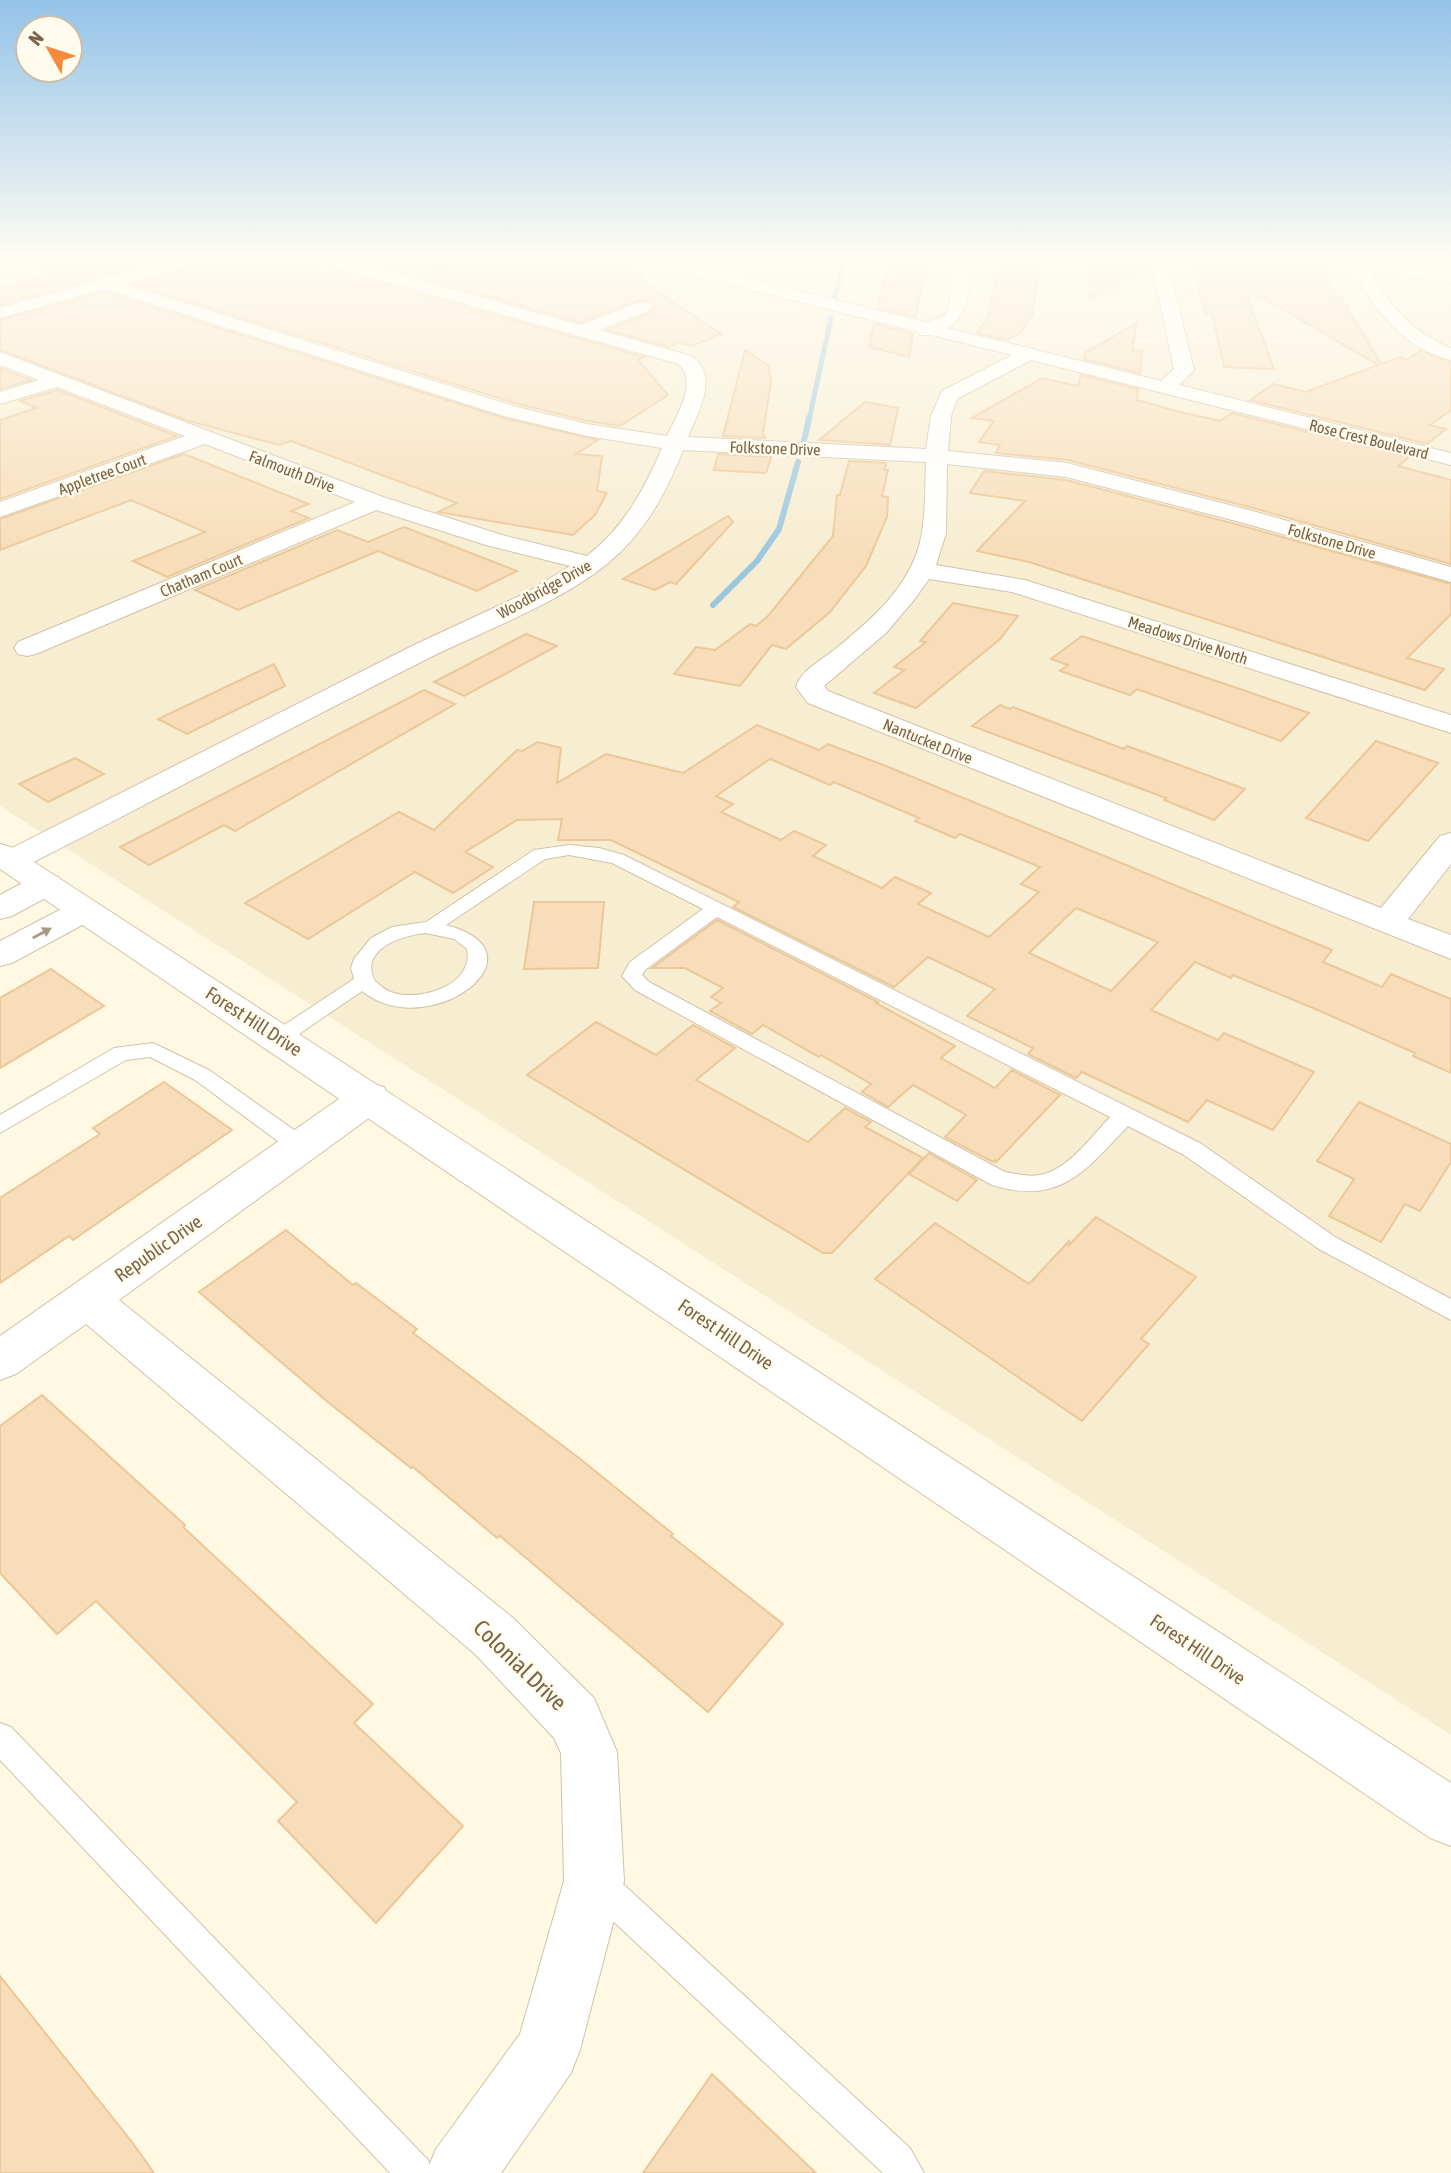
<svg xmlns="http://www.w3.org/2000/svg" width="1451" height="2173" viewBox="0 0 1451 2173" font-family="'Asap Condensed',sans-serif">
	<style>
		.residential { fill: #f7edd1 }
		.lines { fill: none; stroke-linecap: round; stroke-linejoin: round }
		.stream-far1 { stroke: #9bc7de; stroke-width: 5 }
		.stream { stroke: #9bc7de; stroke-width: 6 }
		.building { fill: #f7ddb9; stroke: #ecc797; stroke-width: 2; fill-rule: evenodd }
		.service-casing { stroke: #d1c2a8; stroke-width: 2 }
		.minor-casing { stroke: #d1c2a8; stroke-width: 2 }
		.secondary-casing { stroke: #d5c4a5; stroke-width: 2 }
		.service { fill: #fff; fill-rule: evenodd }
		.minor { fill: #fff; fill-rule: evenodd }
		.secondary { fill: #fff; fill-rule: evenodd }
		.oneway { fill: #a99a87 }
		.labels { text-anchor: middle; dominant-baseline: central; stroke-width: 5; stroke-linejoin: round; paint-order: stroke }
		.far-street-label { font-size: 16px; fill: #7a6346; stroke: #fffbed }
		.street-label { font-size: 19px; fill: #7a6346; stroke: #fffbed }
		.near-street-label { font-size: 23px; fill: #7a6346; stroke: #fffbed }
	</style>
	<rect width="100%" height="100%" fill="#fff9e4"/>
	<path class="residential" d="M58,256H1451V1735L0,806V271Z"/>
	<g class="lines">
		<g class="stream-far1">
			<path d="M835,296L846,256"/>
			<path d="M809,420L831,318"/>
		</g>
		<g class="stream">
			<path d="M804,441L809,418"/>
			<path d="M713,605L757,561L779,529L798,462"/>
		</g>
	</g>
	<g class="building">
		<path d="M98,256H174L0,305V288L50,275L40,272Z"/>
		<path d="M215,256H262L322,273L335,270L644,357L638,360L668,395L620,426L588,421L518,404L133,284L212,262Z"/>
		<path d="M378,256H408L479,272L528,256H563L594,262L644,274L641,281L721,334L692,346L679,343L669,347L607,330L650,313L655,307L649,300L636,301L580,322L362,261Z"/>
		<path d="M891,256H926L916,317L878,308Z"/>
		<path d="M1002,256H1029V269L1039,270L1033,313L1021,333L1006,340L977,333L988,316Z"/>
		<path d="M1090,256H1147L1150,267L1088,298Z"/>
		<path d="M1190,256H1226V260L1231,261L1232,266L1290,269L1289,264L1321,266L1328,277L1336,299L1340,296L1381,364L1401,357L1407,360L1421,350L1451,362V410L1430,425L1446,429L1427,444L1250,400L1273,384L1306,392L1378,365L1243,286L1274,369L1224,367L1212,314H1206Z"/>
		<path d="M105,292L503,418L598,440L576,454L602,456L597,491L607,493L595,515L573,535L438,512L457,503L291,441L279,445L189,421L0,350V320Z"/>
		<path d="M1137,323L1132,350L1142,351L1140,373L1084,359L1085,353Z"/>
		<path d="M874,324L913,334L909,357L869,347Z"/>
		<path d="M745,350L768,365L771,381L763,433L765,438L723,436Z"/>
		<path d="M0,368L31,380L0,389Z"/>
		<path d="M1081,375L1138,389L1137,400L1180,412L1220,421L1232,413L1409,457L1398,466L1451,480V564L1257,509L1068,460L996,453L1000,445L979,442L994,421L972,418L1042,378L1078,386Z"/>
		<path d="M57,390L177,436L0,499V420L37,408L20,401Z"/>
		<path d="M865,402L898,408L890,445L819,440Z"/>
		<path d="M184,454L309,504L291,511L309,518L167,577L133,561L205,532L131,500L0,550V519Z"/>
		<path d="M718,454L771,457V458L766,473L714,470Z"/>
		<path d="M849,461L886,463L885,470H888L882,496L888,497L887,517L866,566L830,612L786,649L772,645L740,686L674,674L696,647L715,650L750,624L756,626L768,616L833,536L837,495H840Z"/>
		<path d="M984,471L1066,480L1239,525L1451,584V614L1407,658L1444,669L1425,690L1029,562L977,551L1025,501L970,493Z"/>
		<path d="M728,516L733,522L676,584L670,582L655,590L623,579Z"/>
		<path d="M404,527L517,571L477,591L378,551L238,610L195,590L337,530L368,542Z"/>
		<path d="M953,603L1018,616L1000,639L916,708L874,693L904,670L894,667L926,642L920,641Z"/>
		<path d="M526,634L557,646L464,696L434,682Z"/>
		<path d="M1082,636L1240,689L1309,713L1281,741L1137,689L1130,695L1060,671L1068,665L1051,659Z"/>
		<path d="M274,664L285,686L187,734L158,719Z"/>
		<path d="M424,690L455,704L235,831L224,825L149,865L120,847Z"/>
		<path d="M1000,705L1010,709L1013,707L1124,749L1127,746L1245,789L1214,820L1164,800L1166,798L972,726Z"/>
		<path d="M757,725L819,750L828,744L886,766L1332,950L1323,962L1382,987L1391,974L1451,999V1073L1413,1056L1415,1053L1313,1008L1233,975L1231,978L1195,962L1151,1010L1218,1040L1224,1033L1314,1072L1273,1130L1207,1100L1188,1122L1082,1072L1076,1078L1028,1054L1033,1048L967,1016L995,989L928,957L894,987L733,907L739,902L611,840H558L562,819L517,820L465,852L493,867L453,893L415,872L308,939L245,903L399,812L434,830L517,750L522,751L538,742L561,748L557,783L606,754L683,773ZM770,759L830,785L834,782L919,818L915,821L955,838L960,834L1040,867L1021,884L1039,892L989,937L918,904L931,893L895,877L882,888L813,856L826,845L794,831L781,840L721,812L733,804L716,796ZM1076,908L1158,942L1111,991L1029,953Z"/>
		<path d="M1376,741L1438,763L1368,841L1306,818Z"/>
		<path d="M75,758L104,774L48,802L19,784Z"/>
		<path d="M534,902H604L598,968L524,969Z"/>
		<path d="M717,920L878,1002L876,1003L955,1046L941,1058L995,1088L1012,1070L1060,1095L996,1162L995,1160L993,1162L945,1137L966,1115L913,1085L888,1107L862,1092L871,1084L821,1055L819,1057L763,1025L752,1034L710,1011L721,1003L711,997L723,988L685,968H652Z"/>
		<path d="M51,969L104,1006L0,1068V998Z"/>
		<path d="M596,1022L656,1055L693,1025L735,1048L696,1080L808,1142L845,1108L871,1122L865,1127L923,1158L832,1253H823L527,1075Z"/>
		<path d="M164,1082L232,1130L73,1240L69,1236L0,1283V1198L100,1134L93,1128Z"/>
		<path d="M1359,1102L1451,1144V1162L1420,1211L1405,1204L1381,1242L1329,1216L1354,1179L1317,1161Z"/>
		<path d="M929,1153L977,1180L957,1201L909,1174Z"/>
		<path d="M1096,1217L1196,1277L1141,1339L1149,1344L1082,1421L875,1279L935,1223L1029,1284L1069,1241V1245Z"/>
		<path d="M286,1230L353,1285L356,1283L417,1329L413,1333L579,1458L673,1534L671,1536L783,1624L708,1712L500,1536L497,1538L413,1467L411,1468L329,1403L199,1292Z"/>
		<path d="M42,1395L185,1525L183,1527L373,1704L354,1723L463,1826L376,1923L278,1821L297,1802L96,1601L57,1634L0,1573V1426Z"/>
		<path d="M0,1976L132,2142L154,2173H0Z"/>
		<path d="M712,2074L816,2173H643Z"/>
	</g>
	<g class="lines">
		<defs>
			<g id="service">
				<path d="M569,845L599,848L624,855L1200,1143L1335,1237L1451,1299V1320L1319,1249L1184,1155L1128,1126C1085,1171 1060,1206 992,1185L635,990L622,976L630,962L703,909L612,863L569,855L545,859L446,925C552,953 428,1045 362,991L286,1043H272L269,1038L272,1033L354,979L351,968L354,959L371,938L392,927L426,922L534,850ZM717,917L1110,1117C1092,1136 1070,1167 1044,1174C1032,1178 1017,1174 1005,1172L649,982L642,975L645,970ZM426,933L454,939L467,949C474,985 422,1001 394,993C386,991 381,986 375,981C358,949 403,935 426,933Z"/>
				<path d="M153,1043L209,1070L310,1141L313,1147L310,1153L302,1155L294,1153L195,1080L150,1057L126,1060L0,1133V1115L114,1048Z"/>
				<path d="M0,1723L11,1727L428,2160L433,2173H390L0,1760Z"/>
				<path d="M598,1868L610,1872L910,2148L924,2173H883L586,1896L582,1884L586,1872Z"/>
			</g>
			<g id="minor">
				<path d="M185,256H213L211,259L124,284L517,407L587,424L667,436C676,417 699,381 678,364L307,259L305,256H333L580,325L637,303H649L652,307L649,311L599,330L692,356C720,377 698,412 688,437L926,449L931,416L942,391L1012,355L932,335H921L918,332L630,259L628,256H657L928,323L945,315L949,307L954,256H970C968,283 973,314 947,328L1161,381L1174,369L1150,256H1166L1194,370L1179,385L1451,453V465L1031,360L957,399L951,416L948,451L1067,463L1256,512L1451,567V582L1240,522L1066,477L947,464L946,533L936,565L1025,580L1451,715V733L1012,592L929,579L914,600L886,633L824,686L828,691L1381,908L1440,836L1451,833V864L1408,919L1451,935V959L808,703L796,687C800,671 822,660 834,650C869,622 909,588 920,542C926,516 925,489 926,462L683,450C667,490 649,526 616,556C570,599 488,629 431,657C294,726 159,798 22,868L11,871L0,868V854L414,645L526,593L570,566L486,545L376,510L36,654L27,656L18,654L14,648L18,642L355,502L205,444L0,517V502L185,436L57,387L0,404V392L39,380L0,365V352L383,497L502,535L587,556C624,527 644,490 662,448L587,436L504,416L105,289L0,318V308Z"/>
				<path d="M1345,256H1361L1364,260L1392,262L1451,273V283L1370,271C1390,306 1412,333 1451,348V360C1396,346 1371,303 1345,256Z"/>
				<path d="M46,874L58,877L63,884L58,891L12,916L0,919V895L34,877Z"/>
				<path d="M85,900L97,903L102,910L97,917L12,963L0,966V941L73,903Z"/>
				<path d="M370,1083L384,1087L389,1097L384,1107L119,1300L513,1618L594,1698L617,1752L624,1881L580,2050L571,2073L501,2173H426L436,2149L520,2034L564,1881L561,1753L554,1738L475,1654L86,1324L16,1374L0,1380V1336L356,1087Z"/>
			</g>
			<path id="secondary" d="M0,844L11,847L1451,1783V1846L1430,1838L0,869Z"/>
		</defs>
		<use href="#service" class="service-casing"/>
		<use href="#minor" class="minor-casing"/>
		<use href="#secondary" class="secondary-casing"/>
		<use href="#service" class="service"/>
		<use href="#minor" class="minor"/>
		<use href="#secondary" class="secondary"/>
	</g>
	<defs><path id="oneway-solid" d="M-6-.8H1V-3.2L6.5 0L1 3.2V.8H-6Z" transform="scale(1.75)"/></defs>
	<use class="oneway" href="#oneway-solid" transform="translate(42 933) rotate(-28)"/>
	<linearGradient id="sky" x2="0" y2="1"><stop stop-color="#94c3e9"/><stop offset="0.46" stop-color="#fffcf3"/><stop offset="1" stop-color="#fffcf3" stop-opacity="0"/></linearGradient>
	<rect width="1451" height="561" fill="url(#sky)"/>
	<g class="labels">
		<g class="far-street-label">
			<text transform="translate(1369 439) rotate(14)">Rose Crest Boulevard</text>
			<text transform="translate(775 448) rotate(2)">Folkstone Drive</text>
			<text transform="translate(292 471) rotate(21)">Falmouth Drive</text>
			<text transform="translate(102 474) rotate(-20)">Appletree Court</text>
			<text transform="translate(1332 541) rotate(16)">Folkstone Drive</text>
			<text transform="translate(201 575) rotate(-23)">Chatham Court</text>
			<text transform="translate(544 589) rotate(-29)">Woodbridge Drive</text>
			<text transform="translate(1188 640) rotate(18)">Meadows Drive North</text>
			<text transform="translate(928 741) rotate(22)">Nantucket Drive</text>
		</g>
		<g class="street-label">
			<text transform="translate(254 1021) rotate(33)">Forest Hill Drive</text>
			<text transform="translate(158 1248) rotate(-35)">Republic Drive</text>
			<text transform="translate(726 1334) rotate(34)">Forest Hill Drive</text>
			<text transform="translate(1198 1649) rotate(34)">Forest Hill Drive</text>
		</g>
		<g class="near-street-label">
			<text transform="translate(520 1665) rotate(44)">Colonial Drive</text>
		</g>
	</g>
	<g transform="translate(49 49) rotate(309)"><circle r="33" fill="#fffbed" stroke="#cabeaa" stroke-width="2"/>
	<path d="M0-5L12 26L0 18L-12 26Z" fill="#f5893c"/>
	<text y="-10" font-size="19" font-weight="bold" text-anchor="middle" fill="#7a6346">N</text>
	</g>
</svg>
